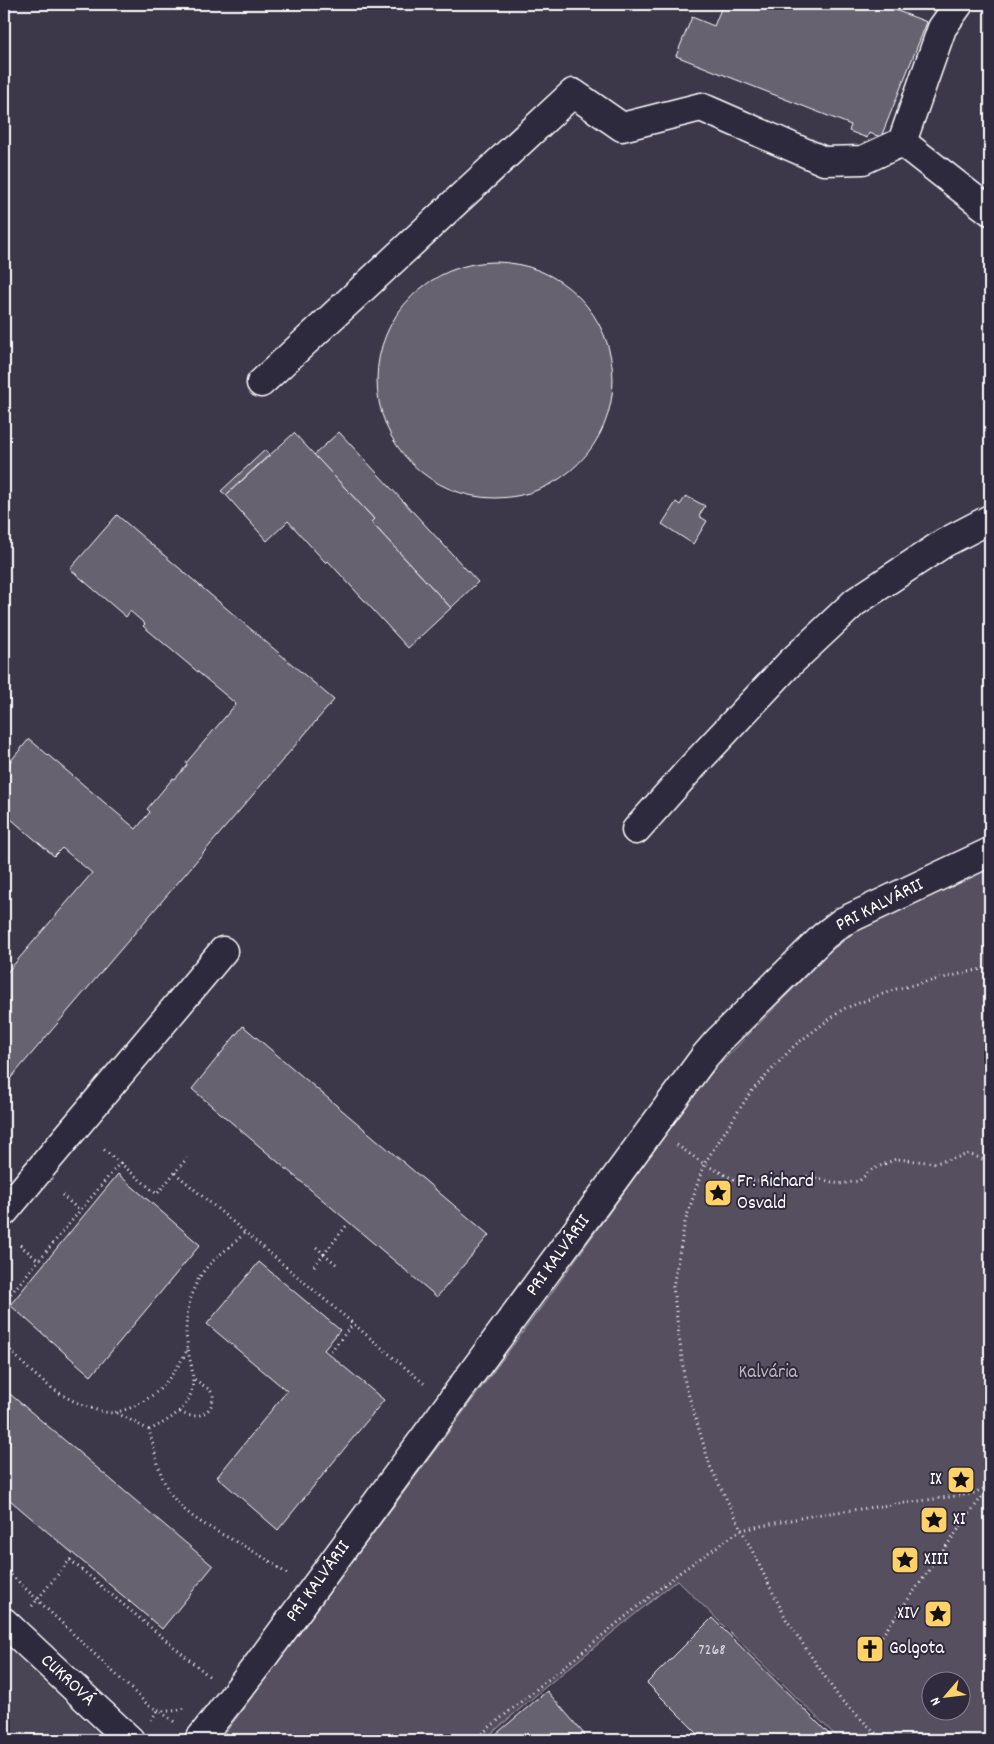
<svg xmlns="http://www.w3.org/2000/svg" width="994" height="1744" viewBox="0 0 994 1744" font-family="Dekko,sans-serif">
	<style>
		.built { fill: #494455 }
		.green { fill: #555060; stroke: #aaa8b0; fill-rule: evenodd }
		.building { fill: #666270; stroke: #fff }
		.lines { fill: none; stroke-linecap: round; stroke-linejoin: round }
		.minor-casing { stroke: #fff; stroke-width: 31 }
		.path { stroke: #fff; stroke-width: 3; stroke-dasharray: 1 4; stroke-linecap: butt }
		.minor { stroke: #2f2a3d; stroke-width: 28 }
		.labels { text-anchor: middle; dominant-baseline: central; stroke-width: 4; stroke-linejoin: round; paint-order: stroke }
		.number-label { font-size: 16px; fill: #d9d8db }
		.street-label { font-size: 19px; fill: #fff; stroke: #2f2a3d }
		.poi-label { font-size: 19px; fill: #fff; stroke: #2f2a3d; text-anchor: start }
		.park-label { font-size: 19px; fill: #bbb9bf; stroke: #2f2a3d }
	</style>
	<rect width="100%" height="100%" fill="#3c3749"/>
	<filter id="ink" filterUnits="userSpaceOnUse"><feTurbulence type="fractalNoise" baseFrequency=".02" numOctaves="2"/><feDisplacementMap in="SourceGraphic" scale="10" xChannelSelector="R" yChannelSelector="G"/><feConvolveMatrix kernelMatrix="1 2 1 2 8 2 1 2 1" color-interpolation-filters="sRGB"/></filter>
	<g filter="url(#ink)">
		<path class="built" d="M4,1643L105,1740H4Z"/>
		<path class="green" d="M990,868V1740H840L677,1580L543,1689L484,1740H220L548,1298L701,1085L717,1067L828,953L854,933L873,922ZM932,1682H962V1712H932Z"/>
		<g class="building">
			<path d="M723,4H879L927,22L881,137L869,133L867,138L849,131L851,125L676,56L692,17L714,26Z"/>
			<circle cx="495" cy="380" r="118"/>
			<path d="M339,432L478,582L451,608L371,522L374,519L314,455Z"/>
			<path d="M294,433L374,519L371,522L451,608L408,648L328,561L326,563L288,521L267,541L226,495Z"/>
			<path d="M265,450L269,455L226,495L221,491Z"/>
			<path d="M686,496L705,506L699,516L707,521L693,544L662,524L676,502L680,505Z"/>
			<path d="M117,515L334,700L4,1086V976L92,873L62,848L54,856L4,813V769L29,739L136,829L150,812L147,809L173,778L175,779L187,765L186,763L236,704L143,626L145,624L130,611L126,617L70,569Z"/>
			<path d="M243,1026L489,1235L437,1297L192,1089Z"/>
			<path d="M118,1174L200,1245L91,1376L10,1305Z"/>
			<path d="M259,1262L340,1330L324,1350L384,1400L278,1530L217,1477L287,1391L207,1324Z"/>
			<path d="M4,1389L213,1566L162,1629L4,1495Z"/>
			<path d="M712,1618L835,1740H704L647,1683Z"/>
			<path d="M547,1691L585,1735L579,1740H489Z"/>
		</g>
		<g class="lines">
			<defs>
				<g id="minor">
					<path d="M902,142L942,28L959,4"/>
					<path d="M261,383L573,93L622,127L701,107L824,161L863,160L902,142L990,211"/>
					<path d="M636,830L693,766L789,664L855,602L944,543L990,519"/>
					<path d="M4,1212L223,951"/>
					<path d="M4,1622L130,1740"/>
					<path d="M199,1740L259,1663L705,1056L718,1041L824,936L842,922L990,852"/>
				</g>
			</defs>
			<use href="#minor" class="minor-casing"/>
			<g class="path">
				<path d="M677,1145L704,1164L750,1093L795,1045L843,1009L896,989L990,967"/>
				<path d="M120,1163L157,1194L187,1158"/>
				<path d="M175,1173L427,1386"/>
				<path d="M62,1195L80,1211"/>
				<path d="M20,1245L39,1261"/>
				<path d="M336,1264L324,1254L347,1225"/>
				<path d="M314,1266L324,1254L315,1246"/>
				<path d="M4,1291L9,1296L120,1163L102,1148"/>
				<path d="M4,1343C28,1371 55,1396 91,1408C99,1411 109,1414 117,1412C132,1409 149,1399 160,1389C167,1382 186,1357 187,1348C188,1343 186,1337 186,1333C186,1314 190,1294 199,1278C210,1259 231,1248 245,1232"/>
				<path d="M331,1351L353,1324"/>
				<path d="M180,1412C195,1421 214,1414 213,1395L210,1390L194,1379"/>
				<path d="M117,1413L149,1430C155,1450 158,1473 169,1491C185,1518 215,1530 242,1545C258,1553 272,1563 287,1574"/>
				<path d="M149,1430C190,1411 201,1393 187,1349"/>
				<path d="M70,1560L210,1677"/>
				<path d="M4,1568L148,1705C159,1712 172,1713 184,1708"/>
				<path d="M32,1606L73,1556"/>
				<path d="M879,1640L988,1488"/>
				<path d="M161,1712L176,1723"/>
				<path d="M151,1720L158,1710"/>
				<path d="M474,1740L679,1573L741,1530L815,1515L971,1494L990,1486"/>
				<path d="M883,1740L840,1699L786,1619L710,1466L685,1383L673,1287L685,1222L704,1164L735,1180L792,1182L808,1176L839,1184L859,1181L871,1170L896,1159L936,1163L969,1154L990,1162"/>
			</g>
			<use href="#minor" class="minor"/>
		</g>
	</g>
	<defs>
		<symbol id="sight-square" viewBox="-11 -11 22 22"><rect x="-9" y="-9" width="18" height="18" rx="4" fill="#ffd166" stroke="#2f2a3d"/><path d="M0-6L1.8-2.2L6-1.7L2.9 1.2L3.7 5.4L0 3.3L-3.7 5.4L-2.9 1.2L-6-1.7L-1.8-2.2Z" fill="#111"/></symbol>
		<symbol id="church-square" viewBox="-11 -11 22 22"><rect x="-9" y="-9" width="18" height="18" rx="4" fill="#ffd166" stroke="#2f2a3d"/><path d="M-1.2-6h2.4v3.5h3.3v2.4h-3.3V6h-2.4V-.1h-3.3v-2.4h3.3Z" fill="#111"/></symbol>
	</defs>
	<g fill-rule="evenodd">
		<use href="#sight-square" x="702" y="1177" width="32" height="32"/>
		<use href="#sight-square" x="945" y="1464" width="32" height="32"/>
		<use href="#sight-square" x="918" y="1504" width="32" height="32"/>
		<use href="#sight-square" x="889" y="1544" width="32" height="32"/>
		<use href="#sight-square" x="922" y="1598" width="32" height="32"/>
		<use href="#church-square" x="854" y="1633" width="32" height="32"/>
	</g>
	<g class="labels">
		<g class="number-label">
			<text x="712" y="1650">7268</text>
		</g>
		<g class="street-label">
			<text transform="translate(880 906) rotate(-27)">PRI KALVÁRII</text>
			<text transform="translate(559 1256) rotate(-54)">PRI KALVÁRII</text>
			<text transform="translate(319 1582) rotate(-54)">PRI KALVÁRII</text>
			<text transform="translate(67 1681) rotate(43)">CUKROVÁ</text>
		</g>
		<g class="poi-label">
			<text x="737" y="1182">Fr. Richard<tspan x="737" dy="22">Osvald</tspan></text>
			<text x="942" y="1480" text-anchor="end">IX</text>
			<text x="953" y="1520">XI</text>
			<text x="924" y="1560">XIII</text>
			<text x="919" y="1614" text-anchor="end">XIV</text>
			<text x="889" y="1649">Golgota</text>
		</g>
		<g class="park-label">
			<text x="768" y="1373">Kalvária</text>
		</g>
	</g>
	<rect width="994" height="1744" fill="none" stroke="#2f2a3d" stroke-width="20"/>
	<rect x="10" y="10" width="974" height="1724" fill="none" stroke="#fff" stroke-width="2" filter="url(#ink)"/>
	<g transform="translate(946 1696) rotate(242)"><circle r="24" fill="#2f2a3d" stroke="#827f8b"/>
	<path d="M0-4L9 19L0 12L-9 19Z" fill="#ffd166"/>
	<text y="-8" font-size="14" font-weight="bold" text-anchor="middle" fill="#ffffff">N</text>
	</g>
</svg>
